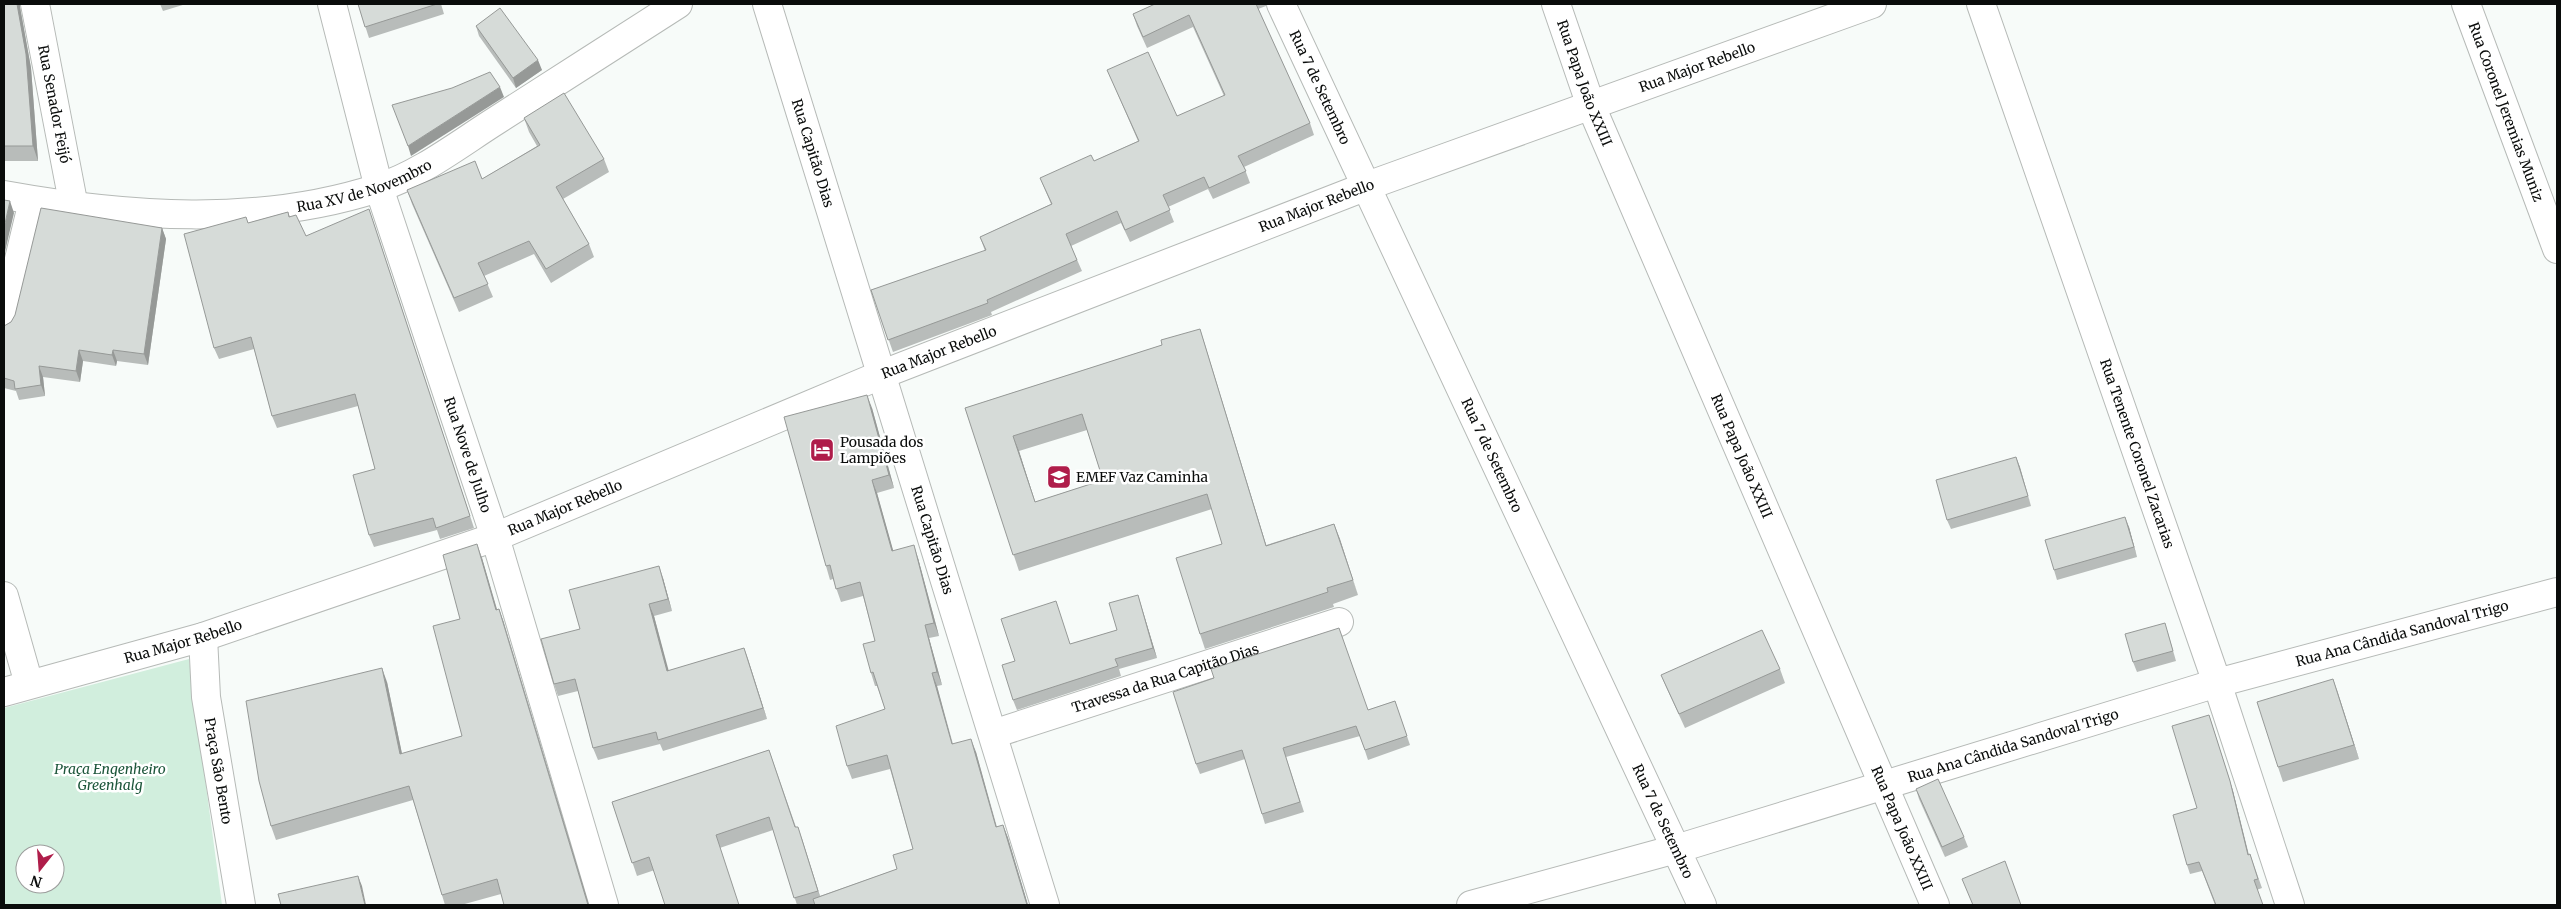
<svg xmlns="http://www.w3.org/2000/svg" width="2561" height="909" viewBox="0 0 2561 909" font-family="Merriweather,serif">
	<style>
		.green { fill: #d1eedd; fill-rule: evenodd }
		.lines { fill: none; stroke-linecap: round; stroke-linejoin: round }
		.minor-casing { stroke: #b6bab7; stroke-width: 30 }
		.minor { stroke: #fff; stroke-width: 28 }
		.wall { fill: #b8bcba; fill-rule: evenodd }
		.shaded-wall { fill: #969997 }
		.building { fill: #d6dbd8; stroke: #969997; fill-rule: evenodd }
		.labels { text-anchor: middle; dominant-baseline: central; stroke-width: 5; stroke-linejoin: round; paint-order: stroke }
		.street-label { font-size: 14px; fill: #0a0c0b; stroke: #fff }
		.poi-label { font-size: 14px; fill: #0a0c0b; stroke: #fff; text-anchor: start }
		.park-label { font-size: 14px; font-style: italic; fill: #1d563b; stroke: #fff }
	</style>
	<rect width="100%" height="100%" fill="#f7fbf9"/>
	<path class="green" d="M189,659L222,905H5L4,708ZM25,854H55V884H25Z"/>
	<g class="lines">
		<defs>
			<g id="minor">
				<path id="s1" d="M35,4L74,207"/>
				<path id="s2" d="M332,4L379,188L495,537L604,905"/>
				<path id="s3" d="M767,4L1045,905"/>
				<path id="s4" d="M1281,4L1702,905"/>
				<path id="s5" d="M1556,4L1591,106L1935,905"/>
				<path id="s6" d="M1981,4L2217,683L2290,905"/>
				<path id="s7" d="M2466,4L2557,249"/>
				<path id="s8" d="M4,195C126,217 258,227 378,188C421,174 459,144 497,120C557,81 618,43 678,4"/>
				<path d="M4,322L33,201"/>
				<path d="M4,596L29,684"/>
				<path id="s9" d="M203,637L206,697L241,905"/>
				<path id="s10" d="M4,692L203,637L495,537L883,374L1367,186L1872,4"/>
				<path id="s11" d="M993,734L1339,622"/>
				<path id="s12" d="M1471,905L1676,849L2217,683L2557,592"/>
			</g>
		</defs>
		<use href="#minor" class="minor-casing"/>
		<use href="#minor" class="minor"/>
	</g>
	<g class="wall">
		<path d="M4,4L20,7L31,68L38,161H4Z"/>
		<path d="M160,4H186L163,11Z"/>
		<path d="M358,4H441L444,14L369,38Z"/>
		<path d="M1155,4H1266V6L1258,9L1310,123L1314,135L1244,167L1250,183L1213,199L1208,189L1168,207L1174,222L1130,242L1121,223L1071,246L1082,271L991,312L992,315L893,352L871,290L985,251L980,237L1051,204L1040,178L1094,161L1138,141L1112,81L1107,70L1177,116L1224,96L1193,27L1147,48L1137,26L1133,14Z"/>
		<path d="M476,26L542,70L516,88L479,36Z"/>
		<path d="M524,118L604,159L609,172L563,199L589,244L594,257L551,283L534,254L484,276L493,297L459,312L412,204L407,190L482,179L537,146L529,132Z"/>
		<path d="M288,212L290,217L306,236L373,221L474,528L440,539L437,530L374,547L369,535L375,469L358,406L277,428L272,416L254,349L219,359L214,348L246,217L248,223Z"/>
		<path d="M162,228L166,239L148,365L117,361L116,366L83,361L80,382L43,377L45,396L19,400L16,391L4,388V326Z"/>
		<path d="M1200,329L1205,345L1266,545L1334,524L1358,595L1333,604L1334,607L1205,649L1200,634L1222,544L1212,509L1019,571L965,408L1162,345ZM1087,430L1103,480L1035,502L1019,451Z"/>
		<path d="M872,408L894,488L877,493L893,551L918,558L939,636L929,638L942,685L937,686L953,744L976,752L997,827L1003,825L1008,838L1028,905H797L773,830L637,876L612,802L769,750L796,827L802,839L820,896L897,869L913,849L890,769L852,779L847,766L885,709L877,686H875L871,673L875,641L863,596L841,602L833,579L830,580L826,566Z"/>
		<path d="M2016,457L2031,506L1951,529L1947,520Z"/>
		<path d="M2129,527L2137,557L2057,580L2054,570Z"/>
		<path d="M482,558L497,609H499L504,623L501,894L461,905H445L413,800L276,840L271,826L387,682L402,754L462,736L460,619Z"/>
		<path d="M663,578L672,611L654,616L668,671L744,648L767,719L663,751L660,744L598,760L593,748L578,691L558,696L554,684L580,629Z"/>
		<path d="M1138,595L1157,658L1119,669L1121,676L1017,710L1013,700L1015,661L1117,630Z"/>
		<path d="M2168,633L2176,661L2137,672L2133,662Z"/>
		<path d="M1780,669L1785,683L1685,728L1667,689L1661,675Z"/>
		<path d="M1214,678L1368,710L1395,701L1410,745L1368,760L1360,736L1286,757L1304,812L1265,824L1245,759L1200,774L1196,764Z"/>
		<path d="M2333,679L2359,759L2283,782L2278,767Z"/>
		<path d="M2209,715L2233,791L2249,855L2250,854L2262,888L2215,905L2202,871L2190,874L2187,865L2197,808Z"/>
		<path d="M1916,789L1964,837L1968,847L1945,857L1919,799Z"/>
	</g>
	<g class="shaded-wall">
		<path d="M17,4H20V7L31,68L38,161L33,146Z"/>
		<path d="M538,60L542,70L516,88L513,78Z"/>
		<path d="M500,87L504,97L411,156L408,146Z"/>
		<path d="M10,201L14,213L4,256V228Z"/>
		<path d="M369,209L373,221L474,528L470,516Z"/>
		<path d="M162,228L166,239L148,365L144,354Z"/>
		<path d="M1200,329L1205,345L1271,561L1266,546Z"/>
		<path d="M79,350L83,361L80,382L76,371Z"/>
		<path d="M113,350L117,361L116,366L112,355Z"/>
		<path d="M39,366L43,377L45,396L41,385Z"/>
		<path d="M867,395L872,408L894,488L889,475Z"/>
		<path d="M1013,436L1019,451L1040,517Z"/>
		<path d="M2016,457L2020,467L2031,506L2028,496Z"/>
		<path d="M872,480L877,493L897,564L892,551Z"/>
		<path d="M2125,517L2129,527L2137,557Z"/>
		<path d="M1334,524L1340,539L1358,595L1353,580Z"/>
		<path d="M477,544L482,558L501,624L496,610Z"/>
		<path d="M914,545L918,558L939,636L934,623Z"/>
		<path d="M659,566L663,578L672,611L668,599Z"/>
		<path d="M1138,595L1141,605L1157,658L1153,648Z"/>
		<path d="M649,604L654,616L672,683L667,671Z"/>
		<path d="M499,609L504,623L589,905H588Z"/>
		<path d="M925,625L929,638L942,685L937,672Z"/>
		<path d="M744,648L748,659L767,719L763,708Z"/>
		<path d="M382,668L387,682L405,768L400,754Z"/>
		<path d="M932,673L937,686L956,758L952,744Z"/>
		<path d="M2333,679L2338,693L2359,759L2354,745Z"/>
		<path d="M2209,715L2233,791L2251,865L2248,855Z"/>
		<path d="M971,739L976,752L1000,840L996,827Z"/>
		<path d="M1003,825L1008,838L1028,905H1027Z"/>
		<path d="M798,827L802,839L822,903L818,891Z"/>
		<path d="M358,876L362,886L366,905H365Z"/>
	</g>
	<g class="building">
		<path d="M4,4H17L26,54L33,146H4Z"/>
		<path d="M358,4H437L365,27Z"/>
		<path d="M1155,4H1256L1310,123L1238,156L1246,171L1209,188L1204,177L1163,195L1170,210L1125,230L1117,211L1066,234L1077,260L987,300L988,303L888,340L871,290L986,250L980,237L1052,204L1040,178L1091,155L1094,161L1139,141L1107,70L1148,52L1177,116L1225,95L1189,15L1143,37L1133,14Z"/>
		<path d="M500,8L538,60L513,78L476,26Z"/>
		<path d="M490,72L500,87L408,146L392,105L452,88Z"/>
		<path d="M564,93L604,159L556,187L589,244L546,269L529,241L478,263L488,284L454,298L407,190L475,161L482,179L540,145L524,118Z"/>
		<path d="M4,200L10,201L4,228Z"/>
		<path d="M41,208L162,228L144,354L113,350L112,355L79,350L76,371L39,366L41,385L15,389L14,381L4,378V326L11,322L15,315Z"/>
		<path d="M369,209L470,516L436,528L433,518L369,535L353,475L375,469L355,394L272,416L251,337L214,348L184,234L246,217L248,223L288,212L289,217L296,215L306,236Z"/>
		<path d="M1200,329L1266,546L1334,524L1353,580L1327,588L1328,592L1200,634L1176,558L1222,544L1207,494L1013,555L965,408L1162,345L1161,340ZM1082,414L1103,480L1035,502L1013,436Z"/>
		<path d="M867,395L889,475L872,480L892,551L914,545L934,623L925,625L937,672L932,673L952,744L971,739L996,827L1003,825L1027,905H815L813,899L897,869L893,855L913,849L887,755L847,766L836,726L885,709L873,672L871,673L863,644L875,641L860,582L836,589L830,565L826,566L784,417Z"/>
		<path d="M2016,457L2028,496L1947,520L1936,480Z"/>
		<path d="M2125,517L2134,547L2054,570L2045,540Z"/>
		<path d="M477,544L496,610L499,609L588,905H504L497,879L442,895L409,786L271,826L259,781L246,701L382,668L400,754L462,736L433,626L460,619L443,555Z"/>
		<path d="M659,566L668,599L649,604L667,671L744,648L763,708L658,740L656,732L593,748L575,679L554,684L541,639L580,629L569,590Z"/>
		<path d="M1138,595L1153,648L1115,659L1118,666L1013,700L1002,665L1015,661L1001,619L1056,601L1070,644L1117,630L1109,603Z"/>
		<path d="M2165,623L2173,651L2133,662L2125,634Z"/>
		<path d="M1339,628L1368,710L1395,701L1407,736L1365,750L1356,726L1283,748L1300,802L1262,814L1242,750L1196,764L1173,692L1214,678L1211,669Z"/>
		<path d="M1762,630L1780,669L1679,714L1661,675Z"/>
		<path d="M2333,679L2354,745L2278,767L2257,702Z"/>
		<path d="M2209,715L2230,781L2248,855L2250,854L2258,879L2254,880L2263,905H2214H2216L2199,862L2187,865L2173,815L2197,808L2172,726Z"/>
		<path d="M769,750L795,827H798L818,891L794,898L769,817L716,835L739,905H665L649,857L632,863L612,802Z"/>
		<path d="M1938,779L1964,837L1942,847L1916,789Z"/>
		<path d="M2005,861L2021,905H1973L1962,879Z"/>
		<path d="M358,876L365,905H281L278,894Z"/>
	</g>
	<defs>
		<symbol id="hotel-square" viewBox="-11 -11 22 22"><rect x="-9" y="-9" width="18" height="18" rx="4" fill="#af1d4a" stroke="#fff"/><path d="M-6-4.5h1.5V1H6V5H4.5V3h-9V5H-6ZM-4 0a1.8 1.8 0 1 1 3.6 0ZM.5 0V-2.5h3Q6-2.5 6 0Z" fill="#fff"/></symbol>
		<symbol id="school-square" viewBox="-11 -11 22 22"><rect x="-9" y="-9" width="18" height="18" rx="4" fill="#af1d4a" stroke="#fff"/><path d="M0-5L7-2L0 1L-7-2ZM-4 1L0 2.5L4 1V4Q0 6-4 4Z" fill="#fff"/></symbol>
	</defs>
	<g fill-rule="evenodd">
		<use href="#hotel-square" x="808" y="436" width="28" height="28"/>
		<use href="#school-square" x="1045" y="463" width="28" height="28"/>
	</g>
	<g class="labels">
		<g class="street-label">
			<text stroke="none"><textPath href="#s10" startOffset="1806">Rua Major Rebello</textPath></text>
			<text stroke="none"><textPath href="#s5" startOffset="84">Rua Papa João XXIII</textPath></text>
			<text stroke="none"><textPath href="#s4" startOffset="92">Rua 7 de Setembro</textPath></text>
			<text stroke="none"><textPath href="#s1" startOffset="102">Rua Senador Feijó</textPath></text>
			<text stroke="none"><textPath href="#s7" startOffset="115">Rua Coronel Jeremias Muniz</textPath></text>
			<text stroke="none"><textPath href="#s3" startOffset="156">Rua Capitão Dias</textPath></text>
			<text stroke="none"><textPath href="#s8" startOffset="365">Rua XV de Novembro</textPath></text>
			<text stroke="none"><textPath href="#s10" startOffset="1401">Rua Major Rebello</textPath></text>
			<text stroke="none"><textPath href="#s10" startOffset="996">Rua Major Rebello</textPath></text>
			<text stroke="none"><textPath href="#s4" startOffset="498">Rua 7 de Setembro</textPath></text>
			<text stroke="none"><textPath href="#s6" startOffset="476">Rua Tenente Coronel Zacarias</textPath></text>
			<text stroke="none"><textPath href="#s2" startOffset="471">Rua Nove de Julho</textPath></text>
			<text stroke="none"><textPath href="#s5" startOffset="489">Rua Papa João XXIII</textPath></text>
			<text stroke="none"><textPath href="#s10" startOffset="591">Rua Major Rebello</textPath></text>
			<text stroke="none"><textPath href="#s3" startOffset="561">Rua Capitão Dias</textPath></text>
			<text stroke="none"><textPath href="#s12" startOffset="970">Rua Ana Cândida Sandoval Trigo</textPath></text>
			<text stroke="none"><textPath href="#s10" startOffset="186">Rua Major Rebello</textPath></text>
			<text stroke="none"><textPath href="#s11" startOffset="181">Travessa da Rua Capitão Dias</textPath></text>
			<text stroke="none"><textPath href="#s12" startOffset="565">Rua Ana Cândida Sandoval Trigo</textPath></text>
			<text stroke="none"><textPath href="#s9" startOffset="135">Praça São Bento</textPath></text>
			<text stroke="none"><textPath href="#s4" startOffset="902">Rua 7 de Setembro</textPath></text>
			<text stroke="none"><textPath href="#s5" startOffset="894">Rua Papa João XXIII</textPath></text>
		</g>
		<g class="poi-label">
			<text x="840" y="442">Pousada dos<tspan x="840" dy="16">Lampiões</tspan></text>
			<text x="1076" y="477">EMEF Vaz Caminha</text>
		</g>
		<g class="park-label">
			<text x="110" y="769">Praça Engenheiro<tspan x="110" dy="16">Greenhalg</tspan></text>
		</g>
	</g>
	<rect width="2561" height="909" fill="none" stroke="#0a0c0b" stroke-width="10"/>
	<g transform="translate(40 869) rotate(197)"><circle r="24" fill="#ffffff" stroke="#9d9e9d"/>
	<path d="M0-4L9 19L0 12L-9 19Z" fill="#af1d4a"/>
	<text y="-8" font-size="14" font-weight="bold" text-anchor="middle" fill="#0a0c0b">N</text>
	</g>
</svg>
